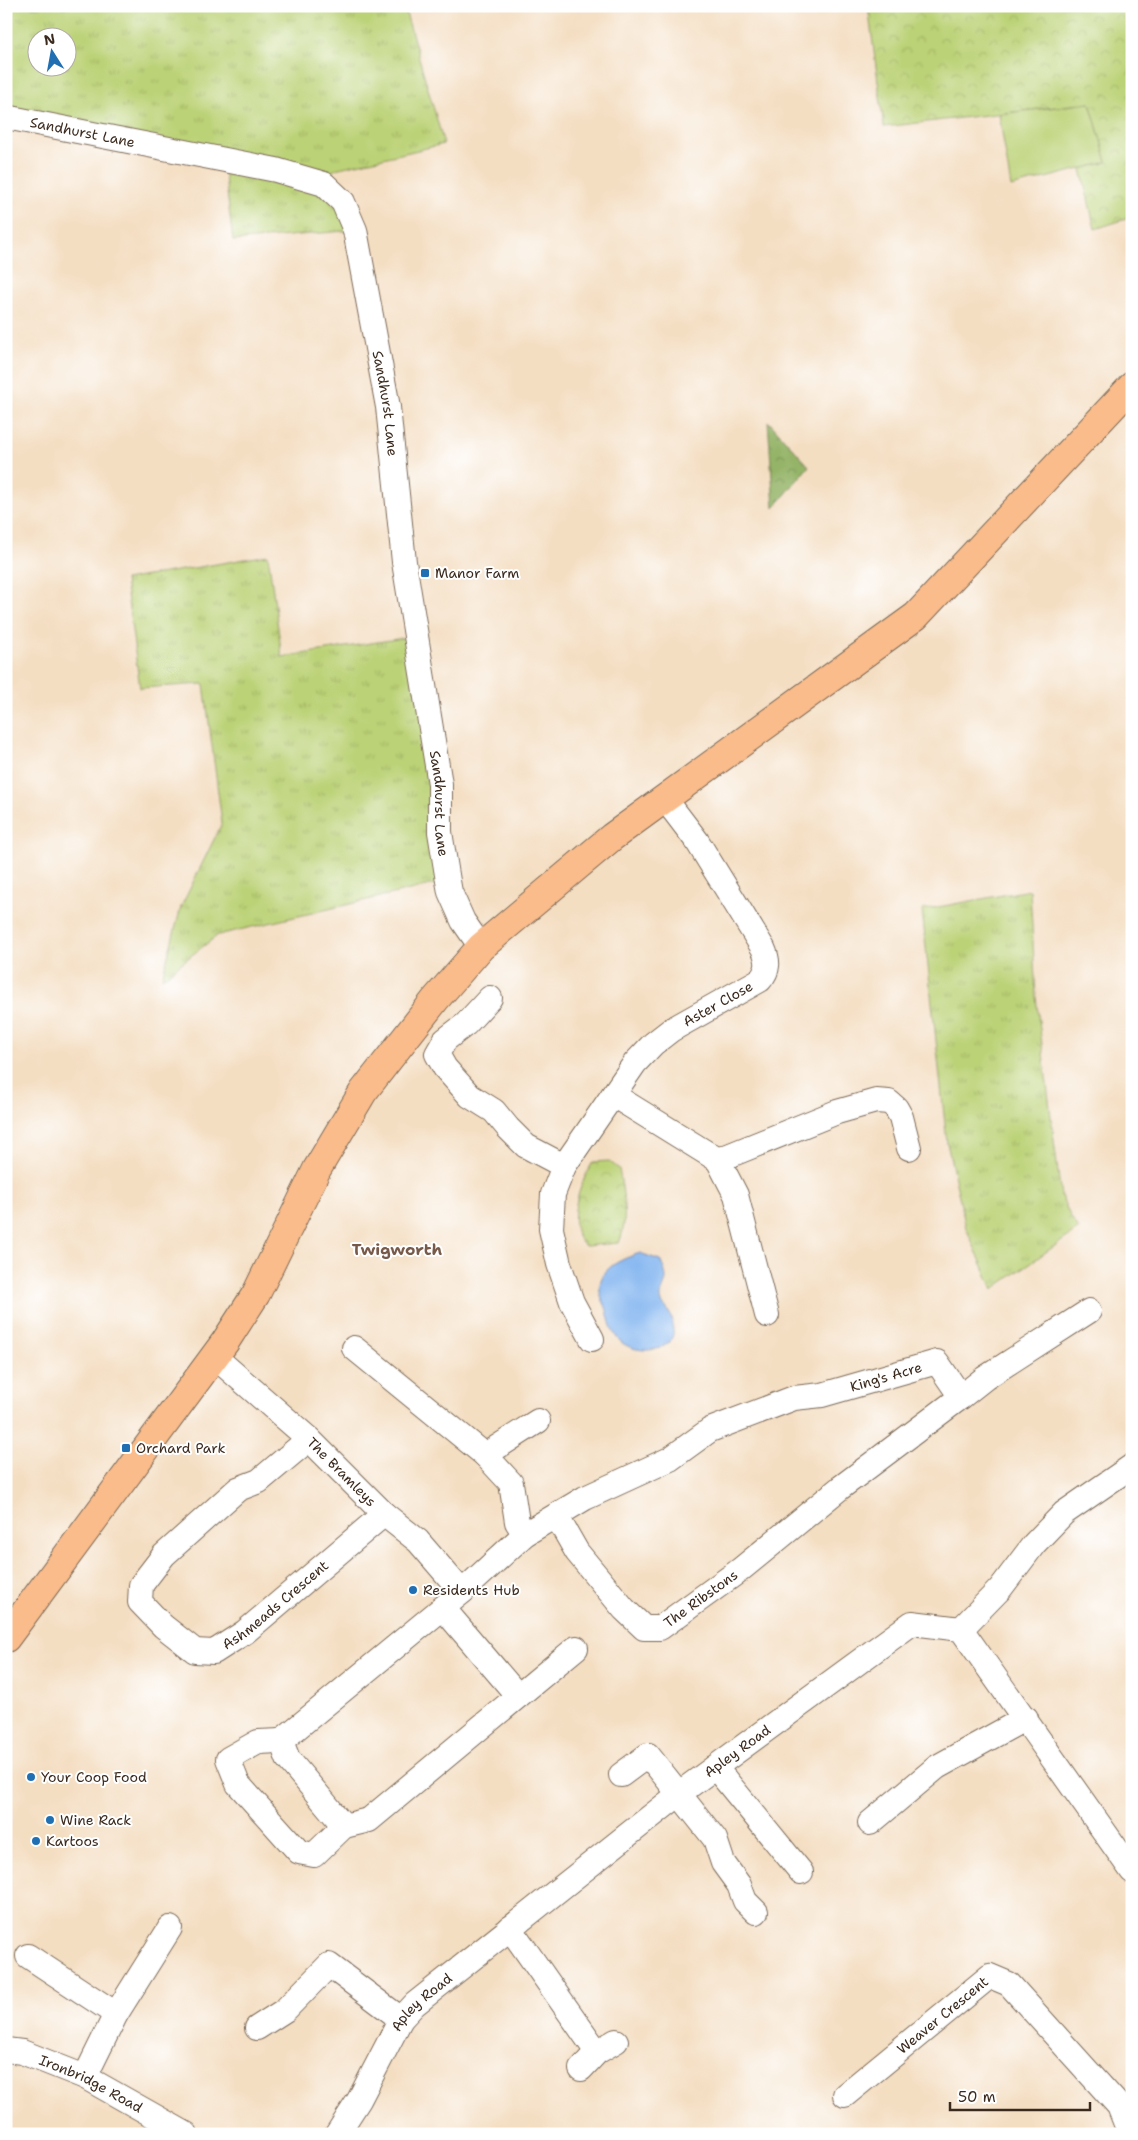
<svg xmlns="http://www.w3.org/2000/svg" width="1138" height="2140" viewBox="0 0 1138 2140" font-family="'Shantell Sans',sans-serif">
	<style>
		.grass { fill: url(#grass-tufts); stroke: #7b7e4a; fill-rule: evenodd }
		.forest { fill: url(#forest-crowns); stroke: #686f42 }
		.park { fill: url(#park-crowns); stroke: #7b7e4a }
		.pitch { fill: #bbd276; stroke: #7b7e4a }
		.water { fill: #84b6f0; stroke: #607087 }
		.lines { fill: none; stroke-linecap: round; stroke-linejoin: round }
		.minor-casing { stroke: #7c6957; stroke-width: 26 }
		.major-casing { stroke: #7c6957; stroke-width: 30 }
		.minor { stroke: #fff; stroke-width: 24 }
		.major { stroke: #fabc8b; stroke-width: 28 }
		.poi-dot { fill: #1f6fb2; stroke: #fff; stroke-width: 2 }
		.labels { text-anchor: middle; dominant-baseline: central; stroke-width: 4; stroke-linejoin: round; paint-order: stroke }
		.street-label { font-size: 14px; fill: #3b2a1e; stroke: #fff }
		.poi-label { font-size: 14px; fill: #3b2a1e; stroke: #fff; text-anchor: start }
		.quarter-label { font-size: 16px; font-weight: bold; fill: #785a4b; stroke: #fff }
	</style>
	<defs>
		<pattern id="grass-tufts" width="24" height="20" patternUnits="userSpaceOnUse" patternTransform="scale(1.25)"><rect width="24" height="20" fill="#bbd276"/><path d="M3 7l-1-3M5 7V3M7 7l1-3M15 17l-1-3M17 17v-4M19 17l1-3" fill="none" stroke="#a2b466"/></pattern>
		<pattern id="forest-crowns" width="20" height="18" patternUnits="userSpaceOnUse" patternTransform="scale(1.25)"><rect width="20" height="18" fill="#94b467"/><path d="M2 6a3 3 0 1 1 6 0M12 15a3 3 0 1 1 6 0" fill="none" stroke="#7a9354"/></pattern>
		<pattern id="park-crowns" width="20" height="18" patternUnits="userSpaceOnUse" patternTransform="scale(1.25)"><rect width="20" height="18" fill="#bbd276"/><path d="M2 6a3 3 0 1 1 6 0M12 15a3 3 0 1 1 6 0" fill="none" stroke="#a2b466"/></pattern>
	</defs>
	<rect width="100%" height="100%" fill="#fff"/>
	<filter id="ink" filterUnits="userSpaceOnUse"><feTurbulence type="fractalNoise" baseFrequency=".02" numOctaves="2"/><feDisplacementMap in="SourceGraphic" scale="10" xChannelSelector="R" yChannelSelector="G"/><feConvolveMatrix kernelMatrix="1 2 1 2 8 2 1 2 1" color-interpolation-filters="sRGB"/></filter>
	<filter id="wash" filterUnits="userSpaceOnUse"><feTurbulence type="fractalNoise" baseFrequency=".0096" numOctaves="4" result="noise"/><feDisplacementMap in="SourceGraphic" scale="20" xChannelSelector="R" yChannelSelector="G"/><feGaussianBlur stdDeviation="1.12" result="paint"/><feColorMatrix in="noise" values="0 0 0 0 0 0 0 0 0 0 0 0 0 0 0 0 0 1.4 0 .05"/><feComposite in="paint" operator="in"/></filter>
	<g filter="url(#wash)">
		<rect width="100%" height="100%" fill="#f4dec2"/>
		<g class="grass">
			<path d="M6,6H404L444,144L335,169L324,184L355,230L233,241L223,160L6,117ZM38,38H68V68H38Z"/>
			<path d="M268,555L282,657L416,636L448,881L218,935L162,978L181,907L222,823L204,684L140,688L125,580Z"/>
			<path d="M1030,890L1036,997L1061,1196L1071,1218L1079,1229L993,1289L966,1228L947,1143L922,910Z"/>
		</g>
		<path class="forest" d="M768,421L809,466L774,508Z"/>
		<g class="park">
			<path d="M868,6H1132V217L1095,229L1081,169L1107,162L1090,103L884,127Z"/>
			<path d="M609,1161L619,1169C623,1193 629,1220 619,1243L585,1246C563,1226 580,1183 593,1162Z"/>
		</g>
		<path class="pitch" d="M1090,103L1107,162L1011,187L999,114Z"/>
		<path class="water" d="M640,1253L660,1260C662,1265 666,1272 666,1278C666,1287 658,1293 662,1303C663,1305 666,1307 667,1309C671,1314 674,1328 673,1335C667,1355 632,1353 620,1341C612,1334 609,1320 607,1310C605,1304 601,1298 600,1292C597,1268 622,1259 640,1253Z"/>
	</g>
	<g filter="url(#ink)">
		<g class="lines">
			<defs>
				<g id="minor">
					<path id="s1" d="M6,117L276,170L324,184L343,202L355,230L388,407L404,562L440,784V832L448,881L450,892L463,921L481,947"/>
					<path d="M490,998L466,1024L445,1040L437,1054L445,1068L470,1096L494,1111L508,1128L526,1146L564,1166"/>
					<path d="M613,1095L718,1160L736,1195L767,1315"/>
					<path d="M718,1160L837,1112L876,1101L889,1102L896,1108L901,1117L909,1148"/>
					<path id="s2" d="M592,1339L572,1302L559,1264L551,1229L553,1194L564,1166L635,1063L653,1044L671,1030L760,980C769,970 769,961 763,948L697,841L665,799"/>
					<path d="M354,1348L485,1455L511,1483L517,1522L525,1534"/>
					<path id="s3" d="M215,1357L309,1439L384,1514L418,1541L462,1592"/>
					<path id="s4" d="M309,1439L259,1481L238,1489L164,1555L141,1585L140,1602L163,1626L195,1651L214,1652L245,1632L384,1514"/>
					<path d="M485,1455L538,1421"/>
					<path id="s5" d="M557,1517L577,1552L624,1609L644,1628H660L740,1570L840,1488L961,1397"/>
					<path d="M443,1608L518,1696"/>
					<path d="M961,1629L1000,1589L1034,1544L1064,1513L1132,1466"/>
					<path id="s6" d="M576,1648L369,1820L344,1826L288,1759L281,1741L462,1592L525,1534L585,1498L670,1459L710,1430L794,1398L822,1395L937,1362L961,1397L985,1378L1089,1311"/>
					<path d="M281,1741L258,1742L228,1759L238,1784L299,1852L314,1855L344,1826"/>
					<path d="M715,1767L801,1872"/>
					<path d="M621,1775L648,1755L715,1839L723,1863L739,1885L745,1901L756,1912"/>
					<path d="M870,1823L937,1767L1026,1718"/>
					<path d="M510,1928L597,2052"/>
					<path d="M28,1956L116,2014"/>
					<path d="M257,2028L285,2010L329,1965L401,2019"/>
					<path id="s7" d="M6,2050L22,2052L85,2077L186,2134"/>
					<path d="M581,2069L597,2052L616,2041"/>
					<path d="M85,2077L116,2014L170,1928"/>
					<path id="s8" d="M845,2095L990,1976L1009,1984L1119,2106L1130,2134"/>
					<path id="s9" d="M337,2134L359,2100L401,2019L415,2004L688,1787L912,1623L961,1629L1132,1871"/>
				</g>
				<path id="major" d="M6,1638L225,1342L256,1294L317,1169L363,1092L435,1000L481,947L612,837L916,616L1132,386"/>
			</defs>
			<use href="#minor" class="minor-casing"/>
			<use href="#major" class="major-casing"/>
			<use href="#minor" class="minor"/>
			<use href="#major" class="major"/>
		</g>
	</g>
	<g class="poi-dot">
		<rect x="420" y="568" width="10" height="10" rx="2.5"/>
		<rect x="121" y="1443" width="10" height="10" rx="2.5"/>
		<circle cx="413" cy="1590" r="5"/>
		<circle cx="31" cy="1777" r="5"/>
		<circle cx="50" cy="1820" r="5"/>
		<circle cx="36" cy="1841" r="5"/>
	</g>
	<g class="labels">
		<g class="street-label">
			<text stroke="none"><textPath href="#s1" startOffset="78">Sandhurst Lane</textPath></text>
			<text stroke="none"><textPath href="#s1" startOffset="558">Sandhurst Lane</textPath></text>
			<text stroke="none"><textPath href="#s1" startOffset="962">Sandhurst Lane</textPath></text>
			<text stroke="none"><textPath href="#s2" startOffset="411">Aster Close</textPath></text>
			<text stroke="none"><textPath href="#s6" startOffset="1119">King's Acre</textPath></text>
			<text stroke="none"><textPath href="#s3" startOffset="171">The Bramleys</textPath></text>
			<text stroke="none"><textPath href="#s5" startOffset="208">The Ribstons</textPath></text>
			<text stroke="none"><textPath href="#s4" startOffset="412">Ashmeads Crescent</textPath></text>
			<text stroke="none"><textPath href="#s9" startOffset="562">Apley Road</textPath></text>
			<text stroke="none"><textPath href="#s9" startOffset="158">Apley Road</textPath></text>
			<text stroke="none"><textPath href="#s8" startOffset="126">Weaver Crescent</textPath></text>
			<text stroke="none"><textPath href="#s7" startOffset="92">Ironbridge Road</textPath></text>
		</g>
		<g class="poi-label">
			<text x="435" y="573">Manor Farm</text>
			<text x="136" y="1448">Orchard Park</text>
			<text x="423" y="1590">Residents Hub</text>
			<text x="41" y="1777">Your Coop Food</text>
			<text x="60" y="1820">Wine Rack</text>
			<text x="46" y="1841">Kartoos</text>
		</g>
		<g class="quarter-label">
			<text x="397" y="1249">Twigworth</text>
		</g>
	</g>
	<rect width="1138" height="2140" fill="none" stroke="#fff" stroke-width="25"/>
	<g transform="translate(52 52) rotate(349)"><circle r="24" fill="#ffffff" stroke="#b1aaa5"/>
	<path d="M0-4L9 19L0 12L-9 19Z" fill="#1f6fb2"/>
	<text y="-8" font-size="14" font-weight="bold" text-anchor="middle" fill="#3b2a1e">N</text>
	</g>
	<path d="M950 2102v8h140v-8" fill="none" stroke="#3b2a1e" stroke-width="2.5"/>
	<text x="958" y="2102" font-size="15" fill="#3b2a1e" stroke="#ffffff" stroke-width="4" paint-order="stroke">50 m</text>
</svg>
